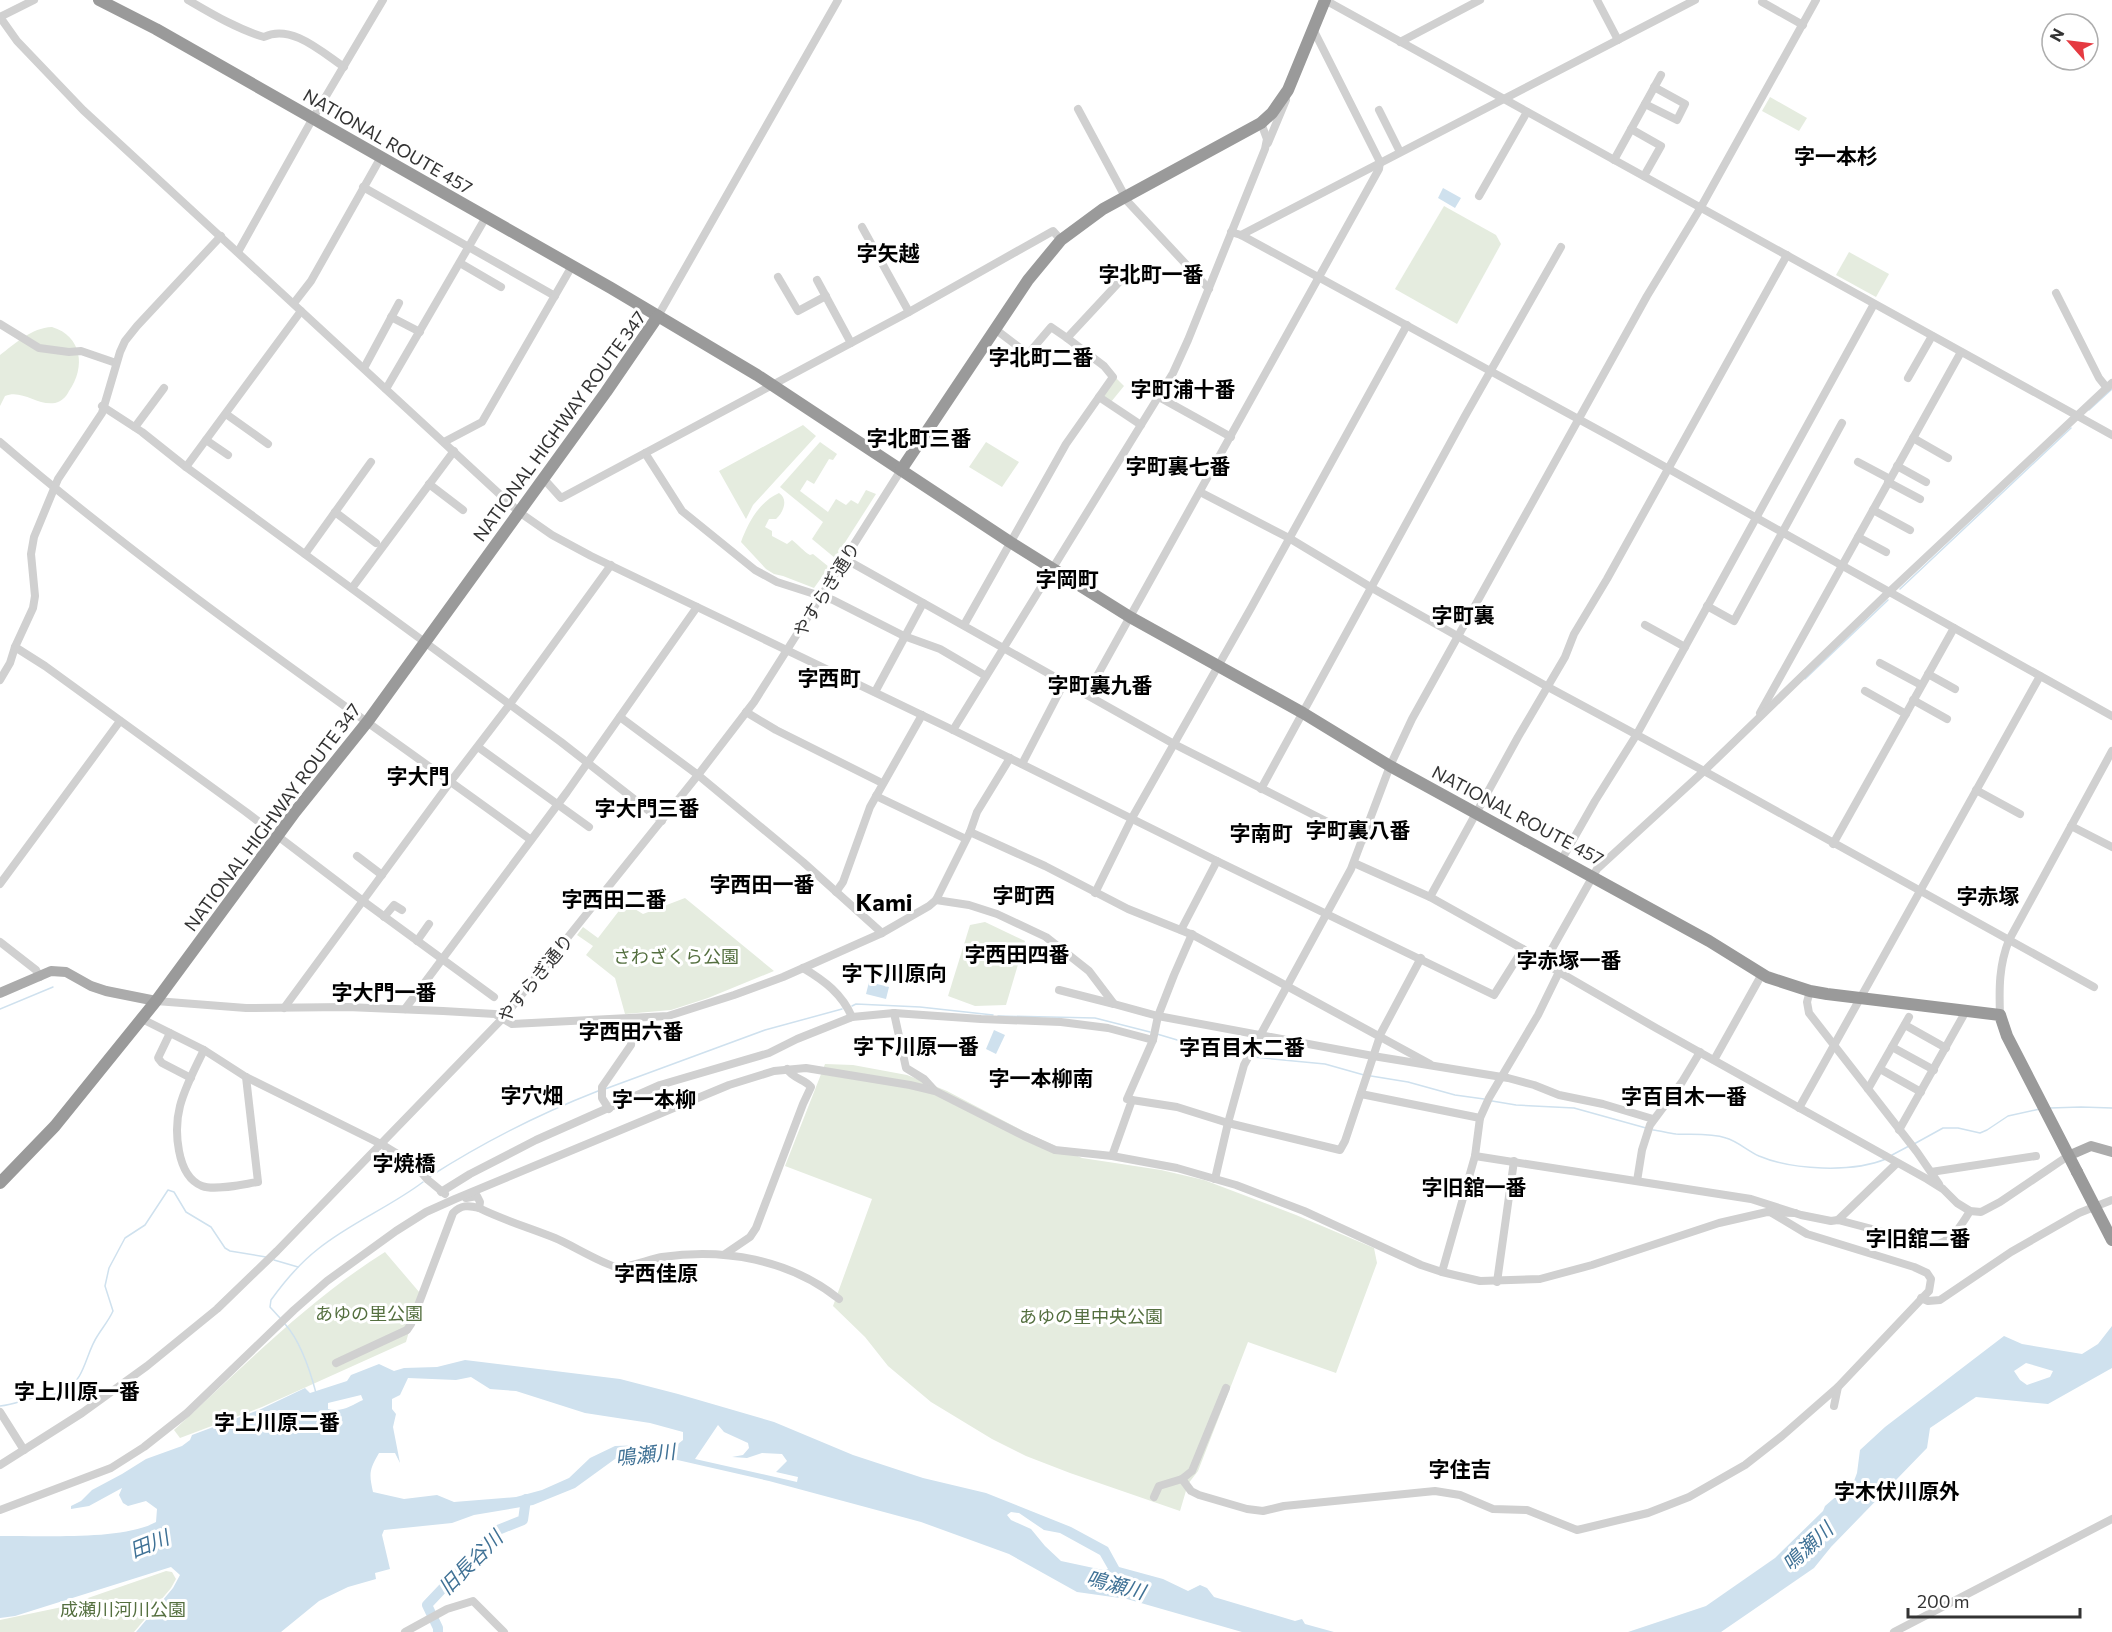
<svg xmlns="http://www.w3.org/2000/svg" width="2112" height="1632" viewBox="0 0 2112 1632" font-family="Commissioner,'Noto Sans JP',sans-serif">
	<style>
		.green { fill: #e5ecdf }
		.water { fill: #cfe1ee; fill-rule: evenodd }
		.lines { fill: none; stroke-linecap: round; stroke-linejoin: round }
		.stream { stroke: #cfe1ee; stroke-width: 1.5 }
		.river { stroke: #cfe1ee; stroke-width: 10 }
		.minor { stroke: #d0d0d0; stroke-width: 8 }
		.major { stroke: #ababab; stroke-width: 10 }
		.highway { stroke: #9a9a9a; stroke-width: 12 }
		.highway-bridge { stroke: #9a9a9a; stroke-width: 12 }
		.labels { text-anchor: middle; dominant-baseline: central; stroke-width: 6; stroke-linejoin: round; paint-order: stroke }
		.street-label { font-size: 18px; fill: #333; stroke: #fff }
		.park-label { font-size: 18px; fill: #546f3f; stroke: #fff }
		.water-label { font-size: 20px; font-style: italic; fill: #407296; stroke: #fff }
		.quarter-label { font-size: 21px; font-weight: bold; fill: #000; stroke: #fff }
		.district-label { font-size: 24px; font-weight: bold; fill: #000; stroke: #fff }
	</style>
	<rect width="100%" height="100%" fill="#fff"/>
	<g class="green">
		<path d="M1770,97L1807,118L1799,131L1762,111Z"/>
		<path d="M1444,206L1496,235L1501,244L1457,324L1395,289Z"/>
		<path d="M1849,252L1889,274L1876,297L1836,275Z"/>
		<path d="M52,327C82,336 86,367 69,391C66,397 62,401 55,403C37,406 22,389 5,396L0,406V355C16,343 31,328 52,327Z"/>
		<path d="M1115,377L1124,386L1111,402L1101,396Z"/>
		<path d="M803,425L816,436L753,505L746,519L719,471Z"/>
		<path d="M820,442L837,454L833,460L829,459L814,484L807,480L800,491L828,512L836,499L846,505L851,500L858,504L866,490L876,494L835,558L812,539L823,522L780,487Z"/>
		<path d="M986,442L1019,462L1002,487L969,467Z"/>
		<path d="M779,493C789,499 783,513 776,519H769L765,527L772,531V536L787,544L792,540C799,545 803,551 810,555L813,554L829,567L814,588L783,576L774,574L766,569L741,542C748,523 759,502 779,493Z"/>
		<path d="M685,898L774,971L708,998L671,1010L625,1014L615,978L586,955L593,946L577,935L583,927L598,938L625,903L643,914Z"/>
		<path d="M985,922L1025,941L1006,1005L975,1006L948,996L970,925Z"/>
		<path d="M825,1064L853,1065L907,1075L947,1091L1027,1133L1082,1158L1161,1170L1204,1180L1296,1215L1374,1248L1377,1263L1336,1373L1248,1342L1198,1471L1188,1484L1180,1511L1070,1473L1026,1456L992,1439L931,1402L888,1366L865,1337L833,1306L872,1199L785,1166Z"/>
		<path d="M385,1252L420,1293L406,1342L262,1407L180,1438L174,1430C242,1368 307,1301 385,1252Z"/>
		<path d="M166,1571L172,1572L176,1579L171,1588L134,1632H0V1620L62,1607Z"/>
	</g>
	<g class="water">
		<path d="M1443,188L1461,198L1455,208L1438,198Z"/>
		<path d="M869,982L889,987L886,999L866,994Z"/>
		<path d="M994,1030L1005,1035L996,1054L986,1049Z"/>
		<path d="M2112,1326V1368L2048,1404L1976,1397L1930,1428L1927,1448L1831,1547L1814,1568L1721,1632H1628L1706,1606L1775,1558L1823,1511L1825,1506L1854,1481L1857,1473L1860,1450L1885,1427L2004,1336L2022,1344L2082,1354L2098,1344ZM2026,1363L2053,1371L2050,1377L2027,1385L2020,1380L2014,1371Z"/>
		<path d="M465,1360L620,1379L678,1394L774,1422L853,1455L923,1478L986,1493L1071,1527L1108,1547L1119,1567L1163,1579L1188,1591L1200,1585L1207,1588L1214,1597L1295,1621L1302,1619L1305,1624L1334,1632H1242L1127,1599L1077,1592L1009,1554L921,1522L769,1481L660,1456L615,1459L575,1488L533,1505L474,1515L452,1523L384,1530L382,1535L390,1569L375,1573L376,1579L348,1587L319,1601L281,1632H136L173,1588L180,1575L171,1567L15,1616L0,1618V1536C41,1535 122,1541 156,1522L157,1509L146,1501L128,1506L123,1503L119,1495L122,1488L89,1506L71,1509V1506L81,1501L92,1490L122,1474L146,1459L182,1446L190,1440L192,1435L259,1410L305,1388L310,1393L347,1381L351,1375L379,1364L394,1371L404,1368L437,1367ZM471,1377L490,1389L516,1391L585,1413L650,1423L683,1432V1440L678,1444L669,1447L646,1445L615,1446L590,1458L569,1478L542,1490L516,1497L454,1502L437,1495L404,1499L373,1492C369,1474 369,1470 379,1453H395L400,1463L393,1427L396,1414L392,1409V1399L400,1395L408,1378L456,1380ZM361,1395L363,1400C352,1405 342,1413 328,1409V1403ZM718,1425L724,1432L748,1443L749,1448L743,1455L732,1457L747,1458L762,1453L782,1454L787,1461L776,1472L798,1477L797,1482L695,1459ZM1011,1512L1019,1513L1044,1530L1060,1533L1100,1555L1108,1569L1103,1570L1061,1561L1045,1546L1031,1529L1011,1520L1007,1515Z"/>
	</g>
	<g class="lines">
		<g class="stream">
			<path d="M2089,410L2112,389"/>
			<path d="M1900,589L2071,428"/>
			<path d="M1805,679L1888,600"/>
			<path d="M852,1006L856,1004L920,1007L993,1015"/>
			<path d="M0,1009L53,987"/>
			<path d="M998,1016L1095,1018L1150,1032"/>
			<path d="M1157,1034L1211,1050L1246,1056"/>
			<path d="M1253,1057L1325,1064L1364,1075"/>
			<path d="M1371,1076L1408,1082L1455,1095L1484,1099"/>
			<path d="M605,1089L765,1030L842,1009"/>
			<path d="M1492,1101L1516,1105L1574,1108L1646,1128"/>
			<path d="M2050,1108L2081,1107L2112,1108"/>
			<path d="M1653,1130C1661,1131 1668,1133 1676,1134C1692,1135 1710,1133 1726,1138C1737,1141 1748,1151 1759,1156C1792,1170 1852,1173 1886,1159"/>
			<path d="M1914,1144L1943,1128H1958L1980,1133L1987,1130L2008,1116L2040,1109"/>
			<path d="M1892,1155L1909,1146"/>
			<path d="M429,1177C482,1143 539,1114 598,1091"/>
			<path d="M274,1260L298,1267"/>
			<path d="M280,1318L270,1307L271,1300C284,1282 300,1263 318,1249C350,1223 390,1207 423,1182"/>
			<path d="M285,1324C301,1342 310,1370 316,1393"/>
			<path d="M0,1406C12,1405 21,1401 32,1398C43,1395 53,1397 64,1391C86,1379 85,1354 98,1335C103,1327 109,1320 113,1311L105,1286L109,1268L125,1238L145,1225L168,1190L174,1192L186,1212L211,1227L225,1248L230,1251L266,1257"/>
		</g>
		<path class="river" d="M438,1632V1628L427,1605L498,1530L523,1520L526,1499"/>
		<g class="minor">
			<path d="M188,0C212,14 237,29 264,37C291,23 323,53 344,67"/>
			<path d="M1325,0L2112,435"/>
			<path d="M1597,0L1618,40"/>
			<path d="M1762,2L1803,25"/>
			<path d="M0,17L17,41L83,110L519,512L552,535L591,556L953,730L1217,861L1494,995L1523,949L1559,972L1656,1028L1927,1179L1943,1189L1957,1203L1970,1211L1981,1212L2000,1202L2068,1156"/>
			<path d="M0,17L34,0"/>
			<path d="M1400,42L1480,0"/>
			<path d="M1645,104L1677,120L1685,104L1654,87"/>
			<path d="M1078,109L1128,202L1209,289"/>
			<path d="M1379,110L1400,152"/>
			<path d="M1631,129L1661,146L1644,176"/>
			<path d="M1268,143L1286,100"/>
			<path d="M1614,160L1661,75"/>
			<path d="M363,187L555,296"/>
			<path d="M1479,196L1527,112"/>
			<path d="M862,227L909,312"/>
			<path d="M1231,232L1241,235L1615,439L2112,716"/>
			<path d="M1241,235L1695,0"/>
			<path d="M238,252L313,118L383,0"/>
			<path d="M460,263L501,287"/>
			<path d="M778,277L798,311L826,296"/>
			<path d="M817,280L851,343"/>
			<path d="M2056,293L2099,378L2107,388"/>
			<path d="M294,303L311,281L381,157"/>
			<path d="M658,316L838,0"/>
			<path d="M391,317L420,332"/>
			<path d="M0,324L39,348L69,352L81,351L116,363"/>
			<path d="M995,329L1028,354L1051,327L1067,338"/>
			<path d="M364,368L399,303"/>
			<path d="M1908,378L1932,336"/>
			<path d="M386,389L486,217"/>
			<path d="M1099,397L1141,425"/>
			<path d="M1159,397L1231,437"/>
			<path d="M102,406L142,432L186,467L561,742L662,821"/>
			<path d="M226,414L268,444"/>
			<path d="M135,427L164,388"/>
			<path d="M1913,438L1948,458"/>
			<path d="M206,440L228,455"/>
			<path d="M0,442C168,586 353,710 531,840"/>
			<path d="M444,442L482,422L572,266"/>
			<path d="M645,453L682,511L755,570L777,582L833,600L904,636L940,649L986,676"/>
			<path d="M1858,462L1890,479"/>
			<path d="M1897,466L1926,482"/>
			<path d="M186,467L301,311"/>
			<path d="M543,478L561,498L909,312L1053,231L1061,240"/>
			<path d="M1888,482L1920,499"/>
			<path d="M429,484L463,510"/>
			<path d="M1200,492L1289,538L1372,588L1548,687L1704,771L2094,987"/>
			<path d="M1873,510L1910,530"/>
			<path d="M335,512L376,543"/>
			<path d="M1858,537L1886,552"/>
			<path d="M305,554L371,462"/>
			<path d="M845,559L1174,744L1363,840"/>
			<path d="M352,588L454,451"/>
			<path d="M1707,606L1734,621L1842,423"/>
			<path d="M964,625L1066,444L1113,377L1104,366L1067,338L1121,280"/>
			<path d="M1645,625L1685,647"/>
			<path d="M15,647L45,666L246,812L363,901L494,997"/>
			<path d="M1880,663L1921,685"/>
			<path d="M1928,674L1955,689"/>
			<path d="M0,680L10,663L15,647L33,608L35,596L31,554L34,537L58,479L102,413L120,352L125,341L137,326L221,236"/>
			<path d="M1865,691L1906,714"/>
			<path d="M875,692L923,603"/>
			<path d="M1087,694L1379,169L1380,162L1313,29"/>
			<path d="M1913,700L1947,719"/>
			<path d="M746,712L776,730L882,783"/>
			<path d="M1760,713L1961,352"/>
			<path d="M620,717L698,775L803,862L882,933"/>
			<path d="M953,730L1173,373L1188,340L1265,149L1267,139L1261,123"/>
			<path d="M478,747L589,827"/>
			<path d="M1022,764L1064,683"/>
			<path d="M1261,789L1465,416L1561,247"/>
			<path d="M1976,790L2020,814"/>
			<path d="M876,796L966,839"/>
			<path d="M2071,826L2112,847"/>
			<path d="M970,832L1045,866L1128,909L1193,935L1430,1064"/>
			<path d="M1833,844L1954,628"/>
			<path d="M357,856L382,875"/>
			<path d="M1562,859L1595,801L1637,734L1874,304"/>
			<path d="M1354,863L1430,897L1523,949"/>
			<path d="M0,884L120,721"/>
			<path d="M836,892L843,882L870,807L922,715"/>
			<path d="M1095,893L1132,818L1251,608L1407,325"/>
			<path d="M1430,897L1518,737L1565,657L1574,634L1607,579L1787,255"/>
			<path d="M936,900L969,905L997,914L1046,937L1089,971L1114,1004L1158,1016L1373,1056L1508,1078L1534,1085L1559,1095L1603,1104L1653,1119"/>
			<path d="M384,917L394,905L402,910"/>
			<path d="M1181,930L1217,861"/>
			<path d="M417,941L429,924"/>
			<path d="M0,942L36,970L40,977"/>
			<path d="M1544,963L1597,869L1704,771L1889,592L2112,383"/>
			<path d="M803,968C825,981 842,994 852,1017"/>
			<path d="M1059,990L1114,1004"/>
			<path d="M1810,991L1807,1002L1809,1013L1917,1152L1939,1184"/>
			<path d="M156,1001L246,1008L347,1007L443,1011L495,1014L512,1024L668,1016L734,995L783,977L882,933L929,906L936,900L970,832L977,812L1010,758"/>
			<path d="M284,1008L451,781L510,704L611,565"/>
			<path d="M405,1009L567,792L697,607"/>
			<path d="M894,1013L906,1068L924,1079L934,1090"/>
			<path d="M2000,1015C1999,988 1999,965 2009,940L2112,751"/>
			<path d="M142,1019L204,1050L246,1077L381,1144L414,1164L428,1180L445,1194"/>
			<path d="M1905,1025L1946,1048"/>
			<path d="M170,1033L158,1058L162,1063L191,1078"/>
			<path d="M1892,1047L1934,1070"/>
			<path d="M204,1050C195,1068 185,1087 180,1106C174,1129 176,1176 202,1186C215,1191 244,1184 258,1182L246,1077"/>
			<path d="M1714,1060L1762,974"/>
			<path d="M1880,1069L1921,1092"/>
			<path d="M1868,1089L1909,1017"/>
			<path d="M1361,1094L1480,1118"/>
			<path d="M1132,1100L1177,1107L1228,1123L1340,1150L1345,1141L1381,1033L1421,958"/>
			<path d="M1799,1108L2040,676"/>
			<path d="M609,1109L602,1098V1087L631,1045L634,1019"/>
			<path d="M1899,1130L1966,1011"/>
			<path d="M1112,1156L1132,1100L1127,1099L1153,1040L1158,1016L1174,975L1192,934"/>
			<path d="M1475,1156L1751,1199L1801,1215L1831,1221L1838,1220L1933,1245C1951,1243 1961,1226 1970,1211"/>
			<path d="M1931,1172L2036,1156"/>
			<path d="M1215,1179L1228,1123L1244,1065L1351,869L1390,766L1412,719L1647,296L1701,207L1816,0"/>
			<path d="M1637,1181L1642,1150L1650,1125L1682,1082L1700,1052"/>
			<path d="M441,1192L470,1174L536,1140L660,1085L769,1053L797,1039L852,1017L894,1013L981,1019L1061,1022L1108,1028L1153,1040"/>
			<path d="M466,1198L477,1196L480,1202L479,1208"/>
			<path d="M1772,1213L1807,1234L1914,1267L1927,1273L1931,1279L1929,1291L1838,1387L1834,1406"/>
			<path d="M1838,1220L1897,1163"/>
			<path d="M725,1254L750,1237L756,1228L803,1104L811,1087C805,1079 793,1079 787,1069"/>
			<path d="M1442,1272L1475,1156L1480,1118L1489,1098L1538,1015L1559,972"/>
			<path d="M1497,1282L1514,1161"/>
			<path d="M1921,1298L1928,1301L1940,1300L2011,1252L2079,1213L2112,1200"/>
			<path d="M336,1363L407,1330L411,1324L453,1213C461,1205 468,1205 479,1208C503,1220 530,1228 555,1238C570,1244 604,1265 617,1267C628,1268 650,1259 662,1257C724,1248 789,1259 839,1299"/>
			<path d="M0,1412L24,1450"/>
			<path d="M0,1465L82,1413L147,1366L217,1309L277,1251L503,1018L698,775L754,702L901,470"/>
			<path d="M1182,1479L1191,1491L1199,1495L1247,1509L1263,1511L1284,1506L1435,1491L1460,1495L1493,1509L1527,1510L1577,1530L1648,1513L1689,1497L1745,1465L1782,1436L1838,1387"/>
			<path d="M1154,1497L1159,1486L1182,1479L1192,1471L1226,1388"/>
			<path d="M0,1510L111,1468L144,1447L187,1413L294,1310L327,1281L396,1231L426,1212L455,1199L729,1085L774,1071L806,1068L910,1085L935,1091L1024,1136L1055,1150L1112,1156L1177,1168L1236,1185L1304,1211L1421,1265L1442,1272L1480,1281L1540,1279L1592,1265L1719,1223L1767,1212L1795,1213"/>
			<path d="M405,1632L447,1609L473,1601L504,1632"/>
			<path d="M1894,1632L2112,1519"/>
		</g>
		<g class="major">
			<path d="M0,993L51,971L66,972L91,986L106,991L156,1001"/>
			<path d="M2068,1156L2091,1146L2112,1152"/>
		</g>
		<g class="highway">
			<path d="M99,0L156,29L611,288L757,375L1010,542L1130,617L1303,713L1390,766L1709,941L1767,977L1810,991L1827,994L2000,1015L2007,1036L2077,1172"/>
			<path d="M901,470L1028,280L1061,240L1103,209L1261,123L1272,113L1288,90L1325,0"/>
			<path d="M0,1183L55,1126L156,1001L295,812L368,721L606,392L658,316"/>
		</g>
		<path class="highway-bridge" d="M2077,1172L2112,1240"/>
	</g>
	<g class="labels">
		<g class="street-label">
			<text transform="translate(388 141) rotate(30)">NATIONAL ROUTE 457</text>
			<text transform="translate(559 426) rotate(-54)">NATIONAL HIGHWAY ROUTE 347</text>
			<text transform="translate(826 589) rotate(-58)">やすらぎ通り</text>
			<text transform="translate(1518 815) rotate(28)">NATIONAL ROUTE 457</text>
			<text transform="translate(272 817) rotate(-53)">NATIONAL HIGHWAY ROUTE 347</text>
			<text transform="translate(535 978) rotate(-51)">やすらぎ通り</text>
		</g>
		<g class="park-label">
			<text x="676" y="956">さわざくら公園</text>
			<text x="369" y="1313">あゆの里公園</text>
			<text x="1091" y="1316">あゆの里中央公園</text>
			<text x="123" y="1609">成瀬川河川公園</text>
		</g>
		<g class="water-label">
			<text transform="translate(645 1454) rotate(-7)">鳴瀬川</text>
			<text transform="translate(149 1543) rotate(-22)">田川</text>
			<text transform="translate(1807 1546) rotate(-43)">鳴瀬川</text>
			<text transform="translate(470 1562) rotate(-45)">旧長谷川</text>
			<text transform="translate(1116 1584) rotate(15)">鳴瀬川</text>
		</g>
		<g class="quarter-label">
			<text x="1836" y="155">字一本杉</text>
			<text x="888" y="252">字矢越</text>
			<text x="1151" y="273">字北町一番</text>
			<text x="1041" y="356">字北町二番</text>
			<text x="1183" y="388">字町浦十番</text>
			<text x="919" y="437">字北町三番</text>
			<text x="1178" y="465">字町裏七番</text>
			<text x="1067" y="578">字岡町</text>
			<text x="1463" y="614">字町裏</text>
			<text x="829" y="677">字西町</text>
			<text x="1100" y="684">字町裏九番</text>
			<text x="418" y="775">字大門</text>
			<text x="647" y="807">字大門三番</text>
			<text x="1358" y="829">字町裏八番</text>
			<text x="1261" y="832">字南町</text>
			<text x="762" y="883">字西田一番</text>
			<text x="1024" y="894">字町西</text>
			<text x="1988" y="895">字赤塚</text>
			<text x="614" y="898">字西田二番</text>
			<text x="1017" y="953">字西田四番</text>
			<text x="1569" y="959">字赤塚一番</text>
			<text x="894" y="972">字下川原向</text>
			<text x="384" y="991">字大門一番</text>
			<text x="631" y="1030">字西田六番</text>
			<text x="916" y="1045">字下川原一番</text>
			<text x="1242" y="1046">字百目木二番</text>
			<text x="1041" y="1077">字一本柳南</text>
			<text x="532" y="1094">字穴畑</text>
			<text x="1684" y="1095">字百目木一番</text>
			<text x="654" y="1098">字一本柳</text>
			<text x="404" y="1162">字焼橋</text>
			<text x="1474" y="1186">字旧舘一番</text>
			<text x="1918" y="1237">字旧舘二番</text>
			<text x="656" y="1272">字西佳原</text>
			<text x="77" y="1390">字上川原一番</text>
			<text x="277" y="1421">字上川原二番</text>
			<text x="1460" y="1468">字住吉</text>
			<text x="1897" y="1490">字木伏川原外</text>
		</g>
		<g class="district-label">
			<text x="884" y="901">Kami</text>
		</g>
	</g>
	<g transform="translate(2070 42) rotate(298)"><circle r="28" fill="#ffffff" stroke="#adadad" stroke-width="1.5"/>
	<path d="M0-4.5L10 22L0 15L-10 22Z" fill="#e53a41"/>
	<text y="-9" font-size="16" font-weight="bold" text-anchor="middle" fill="#333333">N</text>
	</g>
	<path d="M1908 1608v9h172v-9" fill="none" stroke="#333333" stroke-width="3"/>
	<text x="1917" y="1608" font-size="18" fill="#333333" stroke="#ffffff" stroke-width="4.5" paint-order="stroke">200 m</text>
</svg>
